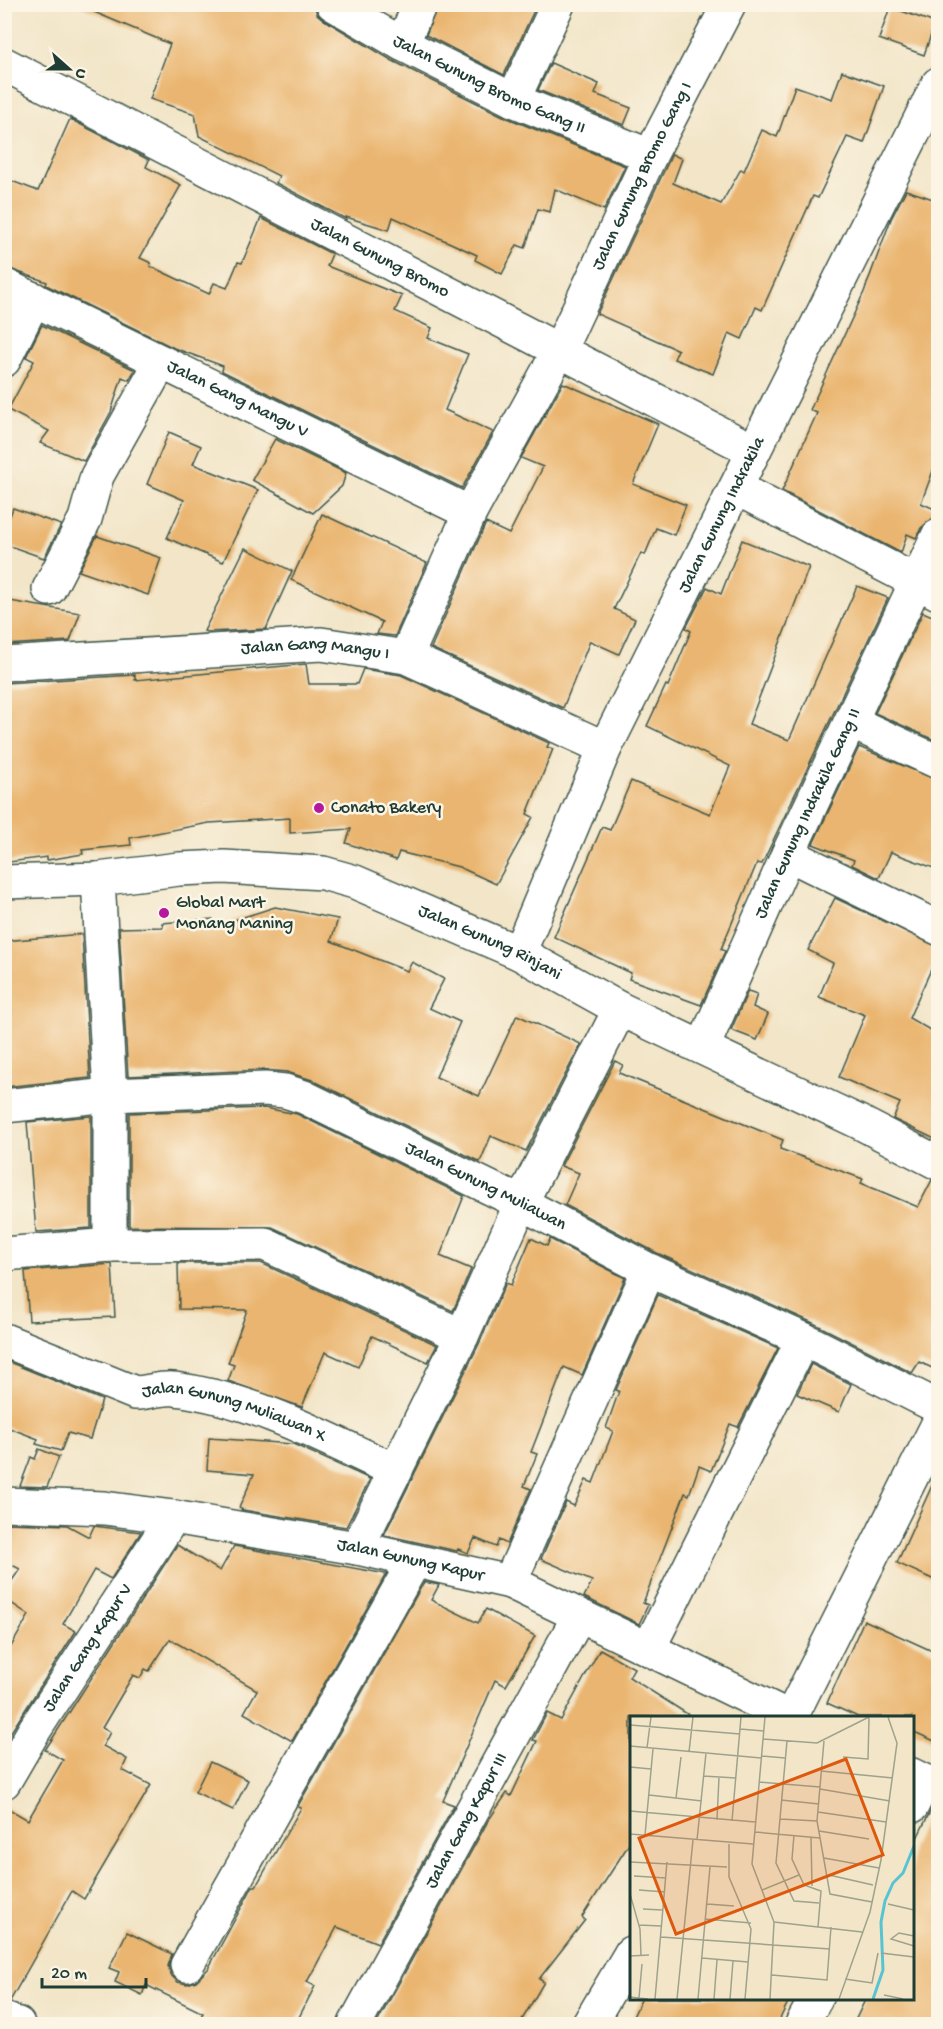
<svg xmlns="http://www.w3.org/2000/svg" width="943" height="2029" viewBox="0 0 943 2029" font-family="'Gochi Hand',sans-serif">
	<style>
		.building { fill: #eab56f }
		.lines { fill: none; stroke-linecap: round; stroke-linejoin: round }
		.minor-casing { stroke: #3f564a; stroke-width: 36 }
		.minor { stroke: #fff; stroke-width: 33 }
		.poi-dot { fill: #b5179e; stroke: #fcf5e5; stroke-width: 2 }
		.labels { text-anchor: middle; dominant-baseline: central; stroke-width: 5; stroke-linejoin: round; paint-order: stroke }
		.street-label { font-size: 18px; fill: #1f3d34; stroke: #fcf5e5 }
		.poi-label { font-size: 18px; fill: #1f3d34; stroke: #fcf5e5; text-anchor: start }
		.inset-river { fill: none; stroke: #58c4d2; stroke-width: 3 }
		.inset-road { fill: none; stroke: #9ea28d; stroke-width: 1.5 }
		.view { fill: #de580e; fill-opacity: 0.15; stroke: #de580e; stroke-width: 3 }
		.inset-edge { fill: none; stroke: #1f3d34; stroke-width: 3 }
	</style>
	<rect width="100%" height="100%" fill="#fcf5e5"/>
	<filter id="ink" filterUnits="userSpaceOnUse"><feTurbulence type="fractalNoise" baseFrequency=".0167" numOctaves="2"/><feDisplacementMap in="SourceGraphic" scale="12" xChannelSelector="R" yChannelSelector="G"/><feConvolveMatrix kernelMatrix="1 2 1 2 8 2 1 2 1" color-interpolation-filters="sRGB"/></filter>
	<filter id="wash" filterUnits="userSpaceOnUse"><feTurbulence type="fractalNoise" baseFrequency=".008" numOctaves="4" result="noise"/><feDisplacementMap in="SourceGraphic" scale="24" xChannelSelector="R" yChannelSelector="G"/><feGaussianBlur stdDeviation="1.35" result="paint"/><feColorMatrix in="noise" values="0 0 0 0 0 0 0 0 0 0 0 0 0 0 0 0 0 1.4 0 .05"/><feComposite in="paint" operator="in"/></filter>
	<g filter="url(#wash)">
		<rect width="100%" height="100%" fill="#f2e5c8"/>
		<g id="blocks">
			<g class="building">
				<path d="M75,4H314L317,14L324,20L393,61L505,117L625,166L604,210L555,189L550,212L538,209L525,248L517,245L502,274L475,260L477,255L393,217L389,230L346,217V219L276,183L279,176L199,136L195,114L150,99L170,44Z"/>
				<path d="M438,4H537L504,75L426,35Z"/>
				<path d="M890,7L935,23L924,55L879,39Z"/>
				<path d="M551,63L599,84L595,94L631,108L624,125L538,90Z"/>
				<path d="M842,71L884,86L864,143L847,137L818,198L813,196L762,310L756,307L742,339L729,333L713,374L674,359L678,350L597,314L672,154L682,159L673,183L721,204L741,169L744,171L762,130L777,137L795,86L832,99Z"/>
				<path d="M70,119L149,160L146,167L181,185L140,258L151,263L150,266L209,294L214,283L227,288L238,262L242,263L261,218L332,254L327,266L402,296L395,311L432,328L428,338L468,354L445,410L493,432L462,488L222,371L223,366L174,348L46,285L47,282L4,267V178L38,191Z"/>
				<path d="M906,190L939,201V455L921,503L937,510L933,518L921,528L916,538L907,534L901,553L782,491L817,413L810,410L864,292L891,219Z"/>
				<path d="M42,325L135,370L129,380L122,377L111,412L84,461L40,443L49,431L8,410L34,361L26,357Z"/>
				<path d="M563,383L658,424L633,484L686,505L674,535L656,528L645,555L641,553L614,609L635,619L619,654L590,641L563,708L431,648L486,523L509,534L543,467L521,458Z"/>
				<path d="M169,432L201,446L193,464L258,490L223,562L167,538L184,500L147,484Z"/>
				<path d="M275,439L346,473L342,486L313,513L252,480Z"/>
				<path d="M13,508L61,525L44,558L4,544V532Z"/>
				<path d="M322,514L427,563L395,636L377,634L382,622L291,580Z"/>
				<path d="M97,536L161,558L148,595L79,571Z"/>
				<path d="M742,540L809,567L749,724L789,740L857,586L888,598L762,864L757,863L721,949L725,951L701,1005L629,979L631,973L554,937L602,827L610,830L631,781L710,814L730,766L647,726L666,685L668,686L691,631L686,628L707,587L721,594Z"/>
				<path d="M245,548L292,571L266,629L207,632L204,631Z"/>
				<path d="M4,600L80,613L70,641L4,645Z"/>
				<path d="M923,612L939,619V742L875,713Z"/>
				<path d="M306,664L309,684H357L363,669L401,675L549,743L547,747L553,749L527,814L533,817L496,884L459,867L399,852L396,860L346,843L351,829L290,833V818L209,823L130,838L131,845L82,850L83,854L47,860V857L9,862L4,826V683L135,675V680Z"/>
				<path d="M859,747L939,781V870L891,852L879,878L852,865L854,860L813,844Z"/>
				<path d="M835,898L939,947V952L909,1018L939,1035V1141L893,1119L900,1103L839,1077L865,1015L819,997L833,963L808,950Z"/>
				<path d="M275,907L338,919L331,941L407,971L412,962L444,979L429,1008L460,1022L436,1077L479,1096L517,1015L581,1044L526,1151L491,1136L480,1162L312,1080L287,1072L264,1070L128,1076L119,928L163,927L162,923L213,919V927Z"/>
				<path d="M82,934L90,1078L4,1087V941Z"/>
				<path d="M748,991L757,994L753,1007L768,1014L757,1040L731,1030Z"/>
				<path d="M615,1061L623,1065L619,1073L783,1140L780,1149L863,1179L861,1183L918,1207L932,1180L939,1182V1371L919,1362L912,1373L811,1322L657,1253L565,1205L579,1173L561,1166Z"/>
				<path d="M264,1108L297,1114L464,1196L440,1256L471,1269L453,1311L272,1227L129,1226V1113Z"/>
				<path d="M91,1116V1228L36,1232L27,1122Z"/>
				<path d="M531,1238L547,1246L550,1239L625,1278L582,1375L564,1367L531,1452L537,1454L524,1486L531,1489L507,1544L499,1540L496,1547L475,1538L468,1553L458,1549L457,1551L384,1535L479,1344L506,1283L511,1285Z"/>
				<path d="M178,1263H261L437,1345L428,1362L372,1336L358,1367L325,1352L302,1407L228,1381L234,1365L228,1363L247,1310L179,1309Z"/>
				<path d="M112,1264L115,1317L29,1321L25,1271Z"/>
				<path d="M658,1295L778,1348L738,1427L730,1424L711,1471L699,1466L689,1495L685,1493L643,1603L648,1605L639,1624L584,1597L592,1581L541,1559L566,1502L574,1506L586,1480L593,1483L613,1431L606,1428L619,1391L616,1390Z"/>
				<path d="M4,1360L102,1400L90,1439L68,1433L61,1451L36,1444L38,1439L4,1426Z"/>
				<path d="M811,1364L851,1384L839,1412L797,1394Z"/>
				<path d="M209,1438L293,1444L370,1479L346,1527L243,1510L239,1508L254,1474L207,1470Z"/>
				<path d="M39,1449L59,1457L47,1487L20,1486L31,1457L35,1459Z"/>
				<path d="M939,1470V1582L897,1563Z"/>
				<path d="M5,1523L67,1525L89,1537L94,1526L141,1532L111,1579L94,1570L63,1624L76,1631L11,1732L4,1729V1659L29,1615L4,1598V1592L20,1569L4,1561Z"/>
				<path d="M177,1545L220,1571L234,1546L386,1574L292,1741L244,1713L257,1690L170,1639L149,1671L145,1669L140,1678L133,1675L102,1728L110,1732L103,1746L127,1759L122,1770L151,1785L84,1899L72,1891L10,2001H4V1806L28,1820L63,1760L45,1750Z"/>
				<path d="M424,1582L439,1585L431,1600L478,1623L486,1609L535,1636L506,1686L495,1680L443,1801L454,1805L378,1943L337,1927L307,1982L315,1986L295,2025H196L203,2013L146,1985L142,1995L115,1982L119,1972L109,1968L127,1932L172,1954L168,1966L171,1975L178,1982L187,1984L196,1981L208,1969L253,1886H256L301,1808L298,1806Z"/>
				<path d="M864,1620L939,1654V1743L912,1731V1717H858L827,1703Z"/>
				<path d="M600,1649L634,1668L629,1677L692,1717H631V1841L582,1917L585,1920L539,1979L544,1982L519,2025H380L377,2023L488,1821L507,1793L511,1796L537,1741L533,1740L547,1713L561,1720Z"/>
				<path d="M210,1762L248,1780L233,1810L195,1792Z"/>
				<path d="M933,1806L939,1807V2025H853L866,1998H912V1848Z"/>
				<path d="M642,1998H790L777,2025H629Z"/>
			</g>
		</g>
	</g>
	<g filter="url(#ink)">
		<use href="#blocks" fill-opacity="0" stroke="#3f564a" stroke-width="1.5"/>
		<g class="lines">
			<defs>
				<g id="minor">
					<path id="s1" d="M333,4L402,44L513,100L650,156"/>
					<path d="M402,44L420,4"/>
					<path id="s2" d="M4,64L754,451"/>
					<path d="M513,100L558,4"/>
					<path id="s3" d="M4,285L470,513"/>
					<path d="M4,360L34,299"/>
					<path d="M736,488L938,593"/>
					<path d="M49,589L85,519L97,476L161,362"/>
					<path id="s4" d="M406,657L470,513L559,351L650,156L729,4"/>
					<path id="s5" d="M4,664L321,644L406,657L605,748"/>
					<path d="M851,722L938,762"/>
					<path d="M788,854L938,928"/>
					<path d="M98,879L110,1095V1245"/>
					<path id="s6" d="M4,882L98,879L179,869L224,867L323,873L355,882L519,953L620,1009L859,1122L938,1163"/>
					<path id="s7" d="M519,953L605,748L938,84"/>
					<path id="s8" d="M703,1047L788,854L938,536"/>
					<path id="s9" d="M4,1106L110,1095L265,1089L285,1091L304,1097L521,1203L649,1270L803,1339L938,1407"/>
					<path d="M4,1254L110,1245L265,1244L462,1336"/>
					<path id="s10" d="M4,1340L135,1393C149,1393 161,1387 175,1389C254,1399 325,1438 396,1471"/>
					<path id="s11" d="M4,1504L104,1508L173,1517L357,1548L510,1582L789,1717"/>
					<path d="M357,1548L462,1336L521,1203L620,1009"/>
					<path d="M510,1582L649,1270"/>
					<path d="M649,1648L803,1339"/>
					<path d="M791,1717L938,1424"/>
					<path d="M912,1775L938,1788"/>
					<path id="s12" d="M4,1782L35,1729L173,1517"/>
					<path d="M912,1806L924,1781"/>
					<path d="M187,1965L414,1562"/>
					<path d="M4,2019L18,2024"/>
					<path id="s13" d="M355,2024L579,1616"/>
					<path d="M589,2024L631,1953"/>
					<path d="M802,2024L816,1998"/>
				</g>
			</defs>
			<use href="#minor" class="minor-casing"/>
			<use href="#minor" class="minor"/>
		</g>
	</g>
	<g class="poi-dot">
		<circle cx="319" cy="808" r="6"/>
		<circle cx="164" cy="913" r="6"/>
	</g>
	<g class="labels">
		<g class="street-label">
			<text stroke="none"><textPath href="#s1" startOffset="176">Jalan Gunung Bromo Gang II</textPath></text>
			<text stroke="none"><textPath href="#s4" startOffset="536">Jalan Gunung Bromo Gang I</textPath></text>
			<text stroke="none"><textPath href="#s2" startOffset="423">Jalan Gunung Bromo</textPath></text>
			<text stroke="none"><textPath href="#s3" startOffset="260">Jalan Gang Mangu V</textPath></text>
			<text stroke="none"><textPath href="#s7" startOffset="483">Jalan Gunung Indrakila</textPath></text>
			<text stroke="none"><textPath href="#s5" startOffset="312">Jalan Gang Mangu I</textPath></text>
			<text stroke="none"><textPath href="#s8" startOffset="256">Jalan Gunung Indrakila Gang II</textPath></text>
			<text stroke="none"><textPath href="#s6" startOffset="501">Jalan Gunung Rinjani</textPath></text>
			<text stroke="none"><textPath href="#s9" startOffset="504">Jalan Gunung Muliawan</textPath></text>
			<text stroke="none"><textPath href="#s10" startOffset="244">Jalan Gunung Muliawan X</textPath></text>
			<text stroke="none"><textPath href="#s11" startOffset="411">Jalan Gunung Kapur</textPath></text>
			<text stroke="none"><textPath href="#s12" startOffset="158">Jalan Gang Kapur V</textPath></text>
			<text stroke="none"><textPath href="#s13" startOffset="232">Jalan Gang Kapur III</textPath></text>
		</g>
		<g class="poi-label">
			<text x="331" y="808">Conato Bakery</text>
			<text x="176" y="903">Global Mart<tspan x="176" dy="21">Monang Maning</tspan></text>
		</g>
	</g>
	<g transform="translate(630 1716)">
		<rect width="284" height="284" fill="#f2e5c8"/>
		<path class="inset-river" d="M243,283L253,254L251,206L255,185L263,167L273,157L284,130"/>
		<path class="inset-road" d="M135,1L122,148L144,206L140,283M0,9L110,18M110,13L134,15M133,23L187,27L239,1M157,25L146,147L164,185L189,187M194,25L187,105L200,178L242,186M0,30L131,42M17,32L21,1M59,36L63,1M131,40L155,42M213,41L238,43L239,2M0,51L21,53M191,55L263,62M73,60L106,62M129,66L190,71M190,73L260,85M19,79L72,85M46,82L51,41M151,84L189,88M0,95L125,106M188,96L256,106M150,103L187,105M87,104L89,61M102,105L111,1M189,115L239,123M125,116L190,122M0,118L123,128M15,119L23,33M164,119L162,143L174,169L191,175L188,211M181,121L182,170M67,124L76,37M99,128V161L121,213L115,283M194,142L249,152M0,146L97,151M199,159L243,169M4,160L36,162M9,174L35,176M132,174L169,159M0,178L10,213L11,239M77,188L104,190M258,188L284,194M13,193L32,194M75,203L121,207M144,206L232,216M9,209L31,210M284,220L269,217L261,223L284,230M31,221L200,233M251,237L284,241M0,240L19,239M72,242L118,246M142,259L197,264L201,211M215,263L242,267L248,237M254,279L273,283M0,281L18,283M9,282L12,248M25,283L37,146M47,283L63,124M68,283L80,151M84,283L87,244M100,283L103,245M209,283L240,196L251,144L267,27L258,1"/>
		<path class="view" d="M216,43L253,139L46,218L9,122Z"/>
		<rect width="284" height="284" class="inset-edge"/>
	</g>
	<rect width="943" height="2029" fill="none" stroke="#fcf5e5" stroke-width="24"/>
	<g transform="translate(69 69) rotate(111)" stroke="#fcf5e5" stroke-width="4.5" paint-order="stroke">
	<path d="M0-4.5L10 22L0 15L-10 22Z" fill="#1f3d34"/>
	<text y="-9" font-size="16" font-weight="bold" text-anchor="middle" fill="#1f3d34">U</text>
	</g>
	<path d="M42 1978v9h104v-9" fill="none" stroke="#1f3d34" stroke-width="3"/>
	<text x="51" y="1978" font-size="18" fill="#1f3d34" stroke="#fcf5e5" stroke-width="4.5" paint-order="stroke">20 m</text>
</svg>
